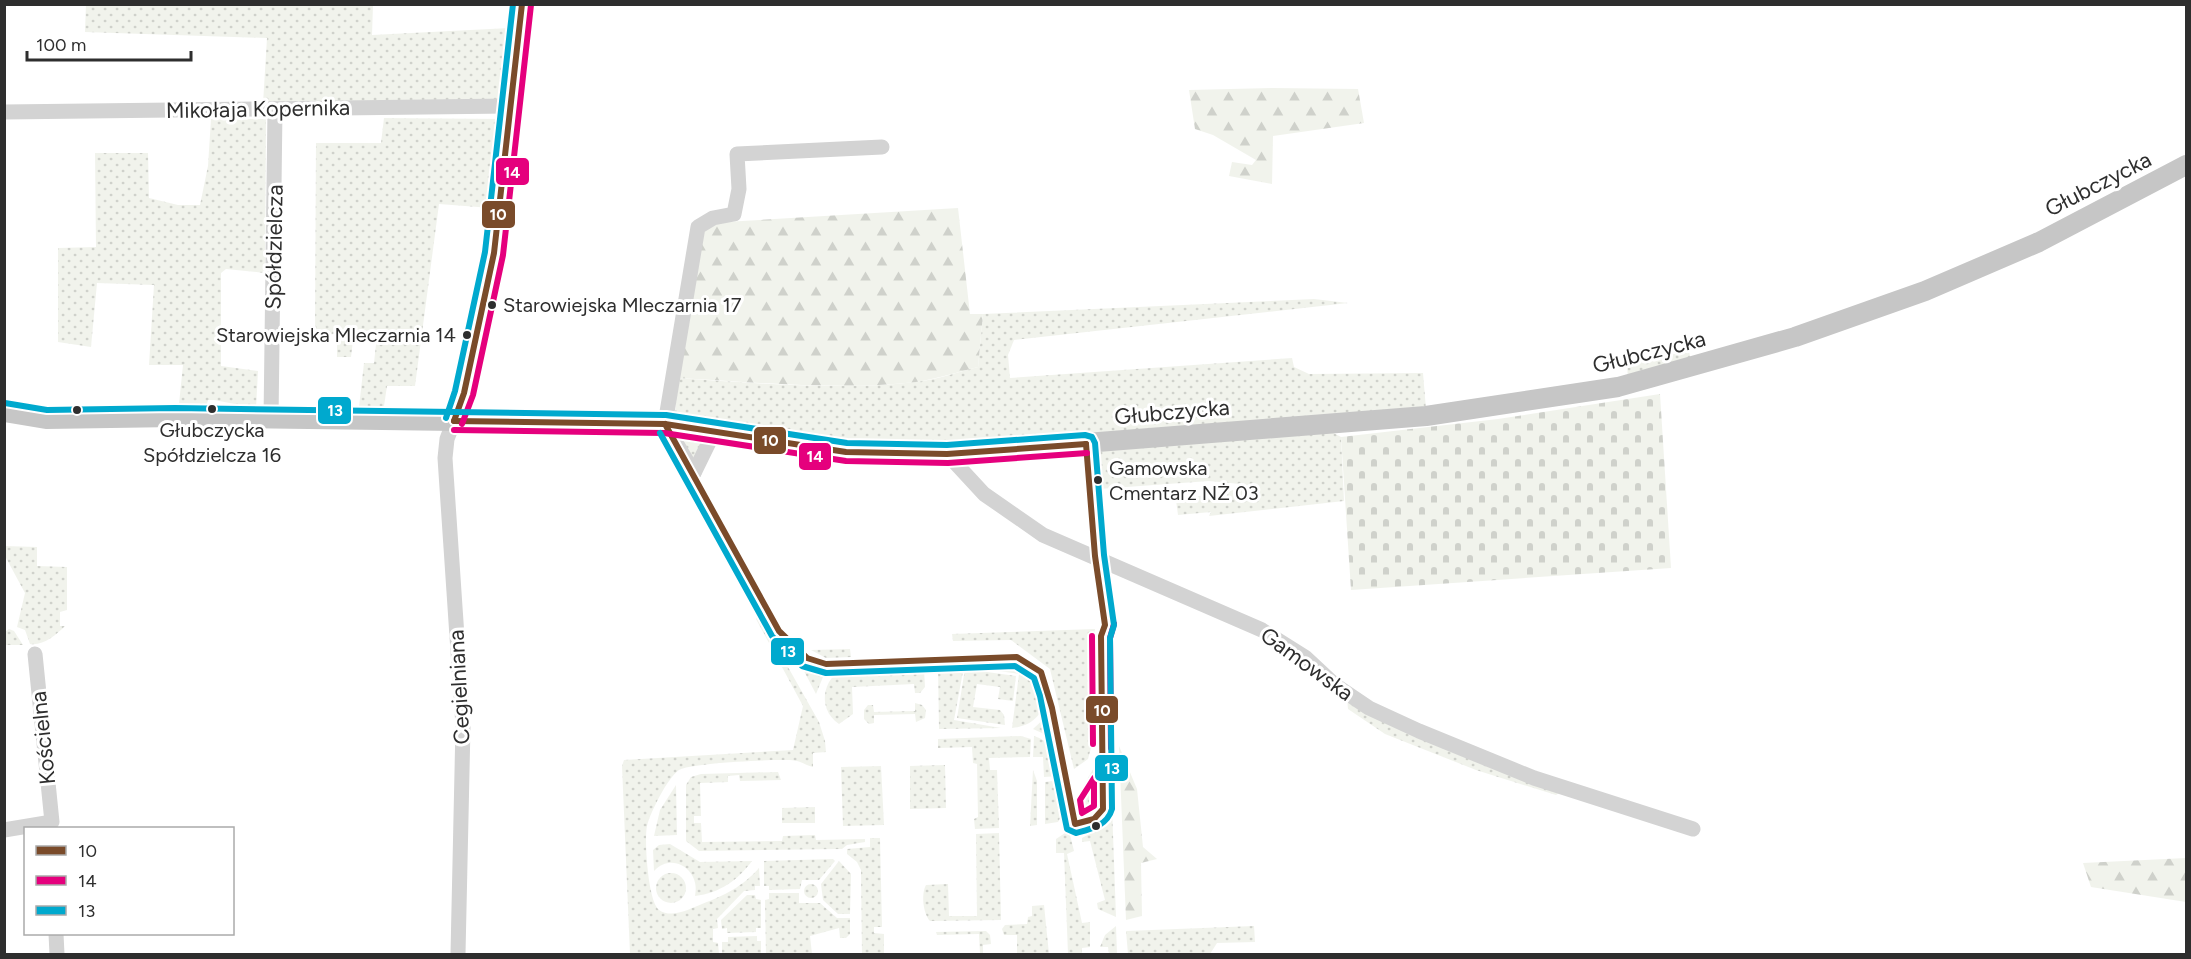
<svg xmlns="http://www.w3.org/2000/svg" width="2191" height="959" viewBox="0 0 2191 959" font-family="Figtree,sans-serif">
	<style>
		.grass { fill: url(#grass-dots) }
		.forest { fill: url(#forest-firs) }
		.cemetery { fill: url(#cemetery-stones) }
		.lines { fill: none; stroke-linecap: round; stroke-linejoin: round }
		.minor { stroke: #d3d3d3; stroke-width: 15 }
		.major { stroke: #c6c6c6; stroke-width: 20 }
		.bus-1-casing { stroke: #fff; stroke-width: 10 }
		.bus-2-casing { stroke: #fff; stroke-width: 10 }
		.bus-3-casing { stroke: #fff; stroke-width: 10 }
		.bus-1 { stroke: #7a4b2a; stroke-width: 6 }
		.bus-2 { stroke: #e5007d; stroke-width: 6 }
		.bus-3 { stroke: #00a9ce; stroke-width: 6 }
		.bus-dot { fill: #2e2e2e; stroke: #fff; stroke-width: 2 }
		.labels { text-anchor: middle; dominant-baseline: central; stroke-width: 6; stroke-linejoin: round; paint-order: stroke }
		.bus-label { font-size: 20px; fill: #2e2e2e; stroke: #fff; text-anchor: start }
		.street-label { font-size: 22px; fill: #2e2e2e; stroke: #fff }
		.line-badge { stroke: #fff; stroke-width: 2 }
		.badge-label { font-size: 16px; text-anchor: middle; font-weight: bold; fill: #fff }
	</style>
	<defs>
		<pattern id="grass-dots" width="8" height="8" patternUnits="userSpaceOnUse" patternTransform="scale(1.5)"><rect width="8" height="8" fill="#f1f3ec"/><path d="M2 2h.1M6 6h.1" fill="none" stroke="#cfd1cb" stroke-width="1.8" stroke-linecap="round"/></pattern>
		<pattern id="forest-firs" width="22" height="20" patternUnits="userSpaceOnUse" patternTransform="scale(1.5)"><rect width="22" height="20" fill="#f1f3ec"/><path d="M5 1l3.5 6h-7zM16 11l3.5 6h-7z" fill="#cfd1cb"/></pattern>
		<pattern id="cemetery-stones" width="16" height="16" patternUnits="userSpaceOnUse" patternTransform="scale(1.5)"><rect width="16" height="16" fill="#f1f3ec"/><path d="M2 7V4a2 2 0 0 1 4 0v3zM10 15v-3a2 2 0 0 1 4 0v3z" fill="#cfd1cb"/></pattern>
	</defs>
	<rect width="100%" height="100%" fill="#fff"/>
	<g class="grass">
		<path d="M86,4L373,5L372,35L511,28L501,99L263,104L267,38L85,32Z"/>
		<path d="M384,118L502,119L491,208L439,204L415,386H387L384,406L359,407L364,363H374L377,335L354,332L351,357H337V334L315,335L316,143H381Z"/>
		<path d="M211,119H266L265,273L226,269L221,273V366L258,371L256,408L214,400H208L207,404H179L183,365H149L154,285L97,283L91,347L58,342V248L96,247L95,153H148L149,198L178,205H200L208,166Z"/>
		<path d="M1314,299L1348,303L1014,340L1008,355L1010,378L1292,358L1294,367L1309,374L1423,373L1426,409L923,446L826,440L675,415L678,378C756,383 837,391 915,382C936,380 957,372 978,367L983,314Z"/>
		<path d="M1689,351L1691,362L1628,380L1627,363Z"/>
		<path d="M1328,430L1341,437L1344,501L1209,516L1211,512L1178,515L1176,500L1240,489V484L1209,481L1099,489L1095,459L1101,449Z"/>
		<path d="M679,436L705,438L693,459Z"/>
		<path d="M4,546L37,547V566L67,567V610L60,612V626H65C56,635 43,646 30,644L25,630L17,627L25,593L5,556Z"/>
		<path d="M758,614L819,722L825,741L826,752L813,753V767C807,766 802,762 797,761C782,758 690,763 679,770C668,777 650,813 647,826C644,840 648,902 659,910C672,919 689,909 702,904C725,895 742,887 759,868L760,886H755V890L744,891L717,919L718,928L713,929V942L718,943L719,954H630L622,766L624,760L793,750L803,706L756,619Z"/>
		<path d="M9,629L14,631L23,645H5V632Z"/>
		<path d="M1095,629L1091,660L1092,744L1088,759L1074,769L1050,669L1011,640L953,641L952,634Z"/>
		<path d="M850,649L851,657L826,658L811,650Z"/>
		<path d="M794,652C806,663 815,668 832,668L823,677L816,694Z"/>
		<path d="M1106,663L1108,695L1116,917L1098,909L1097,903L1105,900L1090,841L1082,842V838L1111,822L1104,664Z"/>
		<path d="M1011,664C1052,670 1057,724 1012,728L1019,674L964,666L954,720L1001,728L939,729L938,665Z"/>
		<path d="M915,665L924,670L925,687L920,693H915L914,684L852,687L853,714L839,724C815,708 823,671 852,667V675L914,673Z"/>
		<path d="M965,669L1016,676L1013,701L998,699L1000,687L977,684L973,707L1000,710L1004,715L1005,725L957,718Z"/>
		<path d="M1347,698L1562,791L1556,795L1476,770L1385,734L1348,709Z"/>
		<path d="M915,703L922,705L926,710L925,718L916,722L915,714L874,715V723L869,724L864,719V710L868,705H873L874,712L915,711Z"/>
		<path d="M1047,716L1051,737L1033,729Z"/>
		<path d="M1021,736L1031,739L1030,757L989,758L990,770H997L999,828L975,829L974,819L978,817L977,764L973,763L972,747L938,748V739Z"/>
		<path d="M1034,736C1054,742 1055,758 1059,776L1044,777L1043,757H1033Z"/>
		<path d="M1097,762V803L1091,808L1079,807L1077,798Z"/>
		<path d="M945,765L946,808L910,809V766Z"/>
		<path d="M881,766L884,825L843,826L841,767Z"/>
		<path d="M1033,770L1037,781V825L1030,826Z"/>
		<path d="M778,772L781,780L740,781L739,775L728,776V782L700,783L701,816H694V823H701L702,842L782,841L783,836L815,835L816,840L865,839V842L847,845L842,849L699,851L686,841V785L691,777L701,774Z"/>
		<path d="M1060,780L1066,807L1058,822L1045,824V782Z"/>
		<path d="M676,785L677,835L654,836L660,810Z"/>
		<path d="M815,807V823H782V808Z"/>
		<path d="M999,833L1001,920L930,921C923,913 921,894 926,885L948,884L949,916H977L976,834Z"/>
		<path d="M1065,833L1070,835L1074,851L1067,854L1082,923L1090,922V947L1082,948V954H1068L1064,853H1056V839Z"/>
		<path d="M870,838H880L882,927H874V933L884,934V954H862L861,870L857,862L847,854V849L870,847Z"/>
		<path d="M670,844L700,862L752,861C738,880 720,893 695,896C701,871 673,851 654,871L653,850L659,845Z"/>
		<path d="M833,859L835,861L819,880H802L800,889L769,890V886H764V861Z"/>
		<path d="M839,861L851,874L850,914H838L823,900L821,884Z"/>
		<circle cx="671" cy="888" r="15"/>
		<circle cx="811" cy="891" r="7"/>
		<path d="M769,893H799V903H820L837,918H850V934L846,938H840L839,928L810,936L812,954H766L765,900L769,899Z"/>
		<path d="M747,895H755L756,899L761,900V928H756V932L727,933V928L722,929L721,920Z"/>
		<path d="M1044,905L1049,954H1017V935H1004L1002,929L1005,925L1027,924L1028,917L1032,916V906Z"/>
		<path d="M1116,926L1117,954H1109L1108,947H1100L1105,935Z"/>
		<path d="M1254,926L1255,942L1217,943L1210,954H1128L1126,931Z"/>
		<path d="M986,931L990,935L991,944L983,945V954H980L979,934L937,935L936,932Z"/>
		<path d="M757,936V941H761V954H722V942H728V937Z"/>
	</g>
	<g class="forest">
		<path d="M1273,88L1358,89L1364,123L1273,136L1272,184L1229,176L1232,162L1252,165L1256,160L1213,135L1195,129L1189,90Z"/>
		<path d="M958,208L970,314H983L978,367C958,372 936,379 916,382C837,391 756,382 678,378L702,229L725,222Z"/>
		<path d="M1119,746L1137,789L1143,847L1157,859L1141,863L1142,916L1126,920Z"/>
		<path d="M2186,858V902L2091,887L2083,863Z"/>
	</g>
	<path class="cemetery" d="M1660,394L1671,568L1351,590L1341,437L1498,419Z"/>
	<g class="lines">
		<g class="minor">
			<path d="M4,112L512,106"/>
			<path d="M271,420L275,109"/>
			<path d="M454,421L447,439L445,458L463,726L458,954"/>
			<path d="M947,454L984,494L1043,535L1262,630L1305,657L1335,685L1369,708L1419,731L1534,778L1693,829"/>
			<path d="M694,473L665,424L698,227L713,218L734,214L739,189L737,154L882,147"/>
			<path d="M694,473L715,430"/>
			<path d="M4,830L52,822L35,654"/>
			<path d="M56,934L57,954"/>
		</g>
		<g class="major">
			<path d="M4,412L46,419L175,417L665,424L846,452L947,454L1426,416L1618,387L1795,337L1925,291L2039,242L2186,165"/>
			<path d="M454,421L464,393L494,253L522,4"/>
		</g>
		<defs>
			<g id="bus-1">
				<path d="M454,421L665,424L846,452L947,454L1086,444"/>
				<path d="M454,421L464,393L494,253L522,4"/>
				<path d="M665,424L779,631L807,658L826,664L1017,657L1041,672L1052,708L1075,824L1094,819L1103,809L1101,636L1105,625L1095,556L1086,444"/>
			</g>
			<g id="bus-2">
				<path d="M462,424L473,395L503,255L531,5"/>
				<path d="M454,430L664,433L846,461L948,463L1087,453"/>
				<path d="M1092,636L1093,744"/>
				<path d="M1111,748L1110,638L1114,624"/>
				<path d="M1094,778V806L1082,813L1080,800Z"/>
			</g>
			<g id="bus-3">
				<path d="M5,403L47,410L175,408L665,415"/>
				<path d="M446,418L455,391L485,252L513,4"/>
				<path d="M660,433L772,636L802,666L826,673L1015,666L1034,678L1040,696L1067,829L1076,833C1091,829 1107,826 1112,809L1110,638L1114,625L1104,555L1095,443L1092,437L1085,435L947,445L847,443L666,415"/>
			</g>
		</defs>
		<use href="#bus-1" class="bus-1-casing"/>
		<use href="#bus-2" class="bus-2-casing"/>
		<use href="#bus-3" class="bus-3-casing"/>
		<use href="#bus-1" class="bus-1"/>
		<use href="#bus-2" class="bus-2"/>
		<use href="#bus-3" class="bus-3"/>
	</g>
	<g class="bus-dot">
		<circle cx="492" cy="305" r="5"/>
		<circle cx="467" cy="335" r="5"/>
		<circle cx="212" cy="409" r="5"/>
		<circle cx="77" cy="410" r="5"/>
		<circle cx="1098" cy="480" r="5"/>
		<circle cx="1096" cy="826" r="5"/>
	</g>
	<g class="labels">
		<g class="bus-label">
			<text x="503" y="305">Starowiejska Mleczarnia 17</text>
			<text x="456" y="335" text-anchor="end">Starowiejska Mleczarnia 14</text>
			<text x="212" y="430" text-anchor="middle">Głubczycka<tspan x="212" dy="25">Spółdzielcza 16</tspan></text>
			<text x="1109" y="468">Gamowska<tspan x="1109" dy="25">Cmentarz NŻ 03</tspan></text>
		</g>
		<g class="street-label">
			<text transform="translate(258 109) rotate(-1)">Mikołaja Kopernika</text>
			<text transform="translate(2098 184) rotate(-27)">Głubczycka</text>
			<text transform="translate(274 247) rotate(-89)">Spółdzielcza</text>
			<text transform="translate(1649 352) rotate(-14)">Głubczycka</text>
			<text transform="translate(1172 412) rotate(-5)">Głubczycka</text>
			<text transform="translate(1307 664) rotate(36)">Gamowska</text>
			<text transform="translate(459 687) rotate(-93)">Cegielniana</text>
			<text transform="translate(43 738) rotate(-96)">Kościelna</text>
		</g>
	</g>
	<g class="line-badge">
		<rect x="495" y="157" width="35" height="29" rx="6" fill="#e5007d"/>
		<rect x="481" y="200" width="35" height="29" rx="6" fill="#7a4b2a"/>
		<rect x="317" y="396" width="35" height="29" rx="6" fill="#00a9ce"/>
		<rect x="753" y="426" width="34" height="29" rx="6" fill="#7a4b2a"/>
		<rect x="798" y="442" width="34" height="29" rx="6" fill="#e5007d"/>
		<rect x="770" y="637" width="35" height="29" rx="6" fill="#00a9ce"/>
		<rect x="1085" y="695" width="34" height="29" rx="6" fill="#7a4b2a"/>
		<rect x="1094" y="754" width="35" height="28" rx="6" fill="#00a9ce"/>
	</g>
	<g class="badge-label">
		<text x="512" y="178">14</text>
		<text x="498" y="220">10</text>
		<text x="335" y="416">13</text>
		<text x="770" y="446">10</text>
		<text x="815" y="462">14</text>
		<text x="788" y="657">13</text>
		<text x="1102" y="716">10</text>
		<text x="1112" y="774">13</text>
	</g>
	<rect width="2191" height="959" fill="none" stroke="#2e2e2e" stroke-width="12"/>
	<rect x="24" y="827" width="210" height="108" fill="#ffffff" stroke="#ababab" stroke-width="1.5"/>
	<rect x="36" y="846" width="30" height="9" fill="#7a4b2a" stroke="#ababab" stroke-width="1.5"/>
	<text x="78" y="857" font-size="18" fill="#2e2e2e">10</text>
	<rect x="36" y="876" width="30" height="9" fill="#e5007d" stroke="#ababab" stroke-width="1.5"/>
	<text x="78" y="887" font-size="18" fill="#2e2e2e">14</text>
	<rect x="36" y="906" width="30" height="9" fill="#00a9ce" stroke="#ababab" stroke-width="1.5"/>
	<text x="78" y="917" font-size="18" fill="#2e2e2e">13</text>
	<path d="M27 51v9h164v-9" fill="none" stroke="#2e2e2e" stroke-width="3"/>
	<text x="36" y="51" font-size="18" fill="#2e2e2e" stroke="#ffffff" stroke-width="4.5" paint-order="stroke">100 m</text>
</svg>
